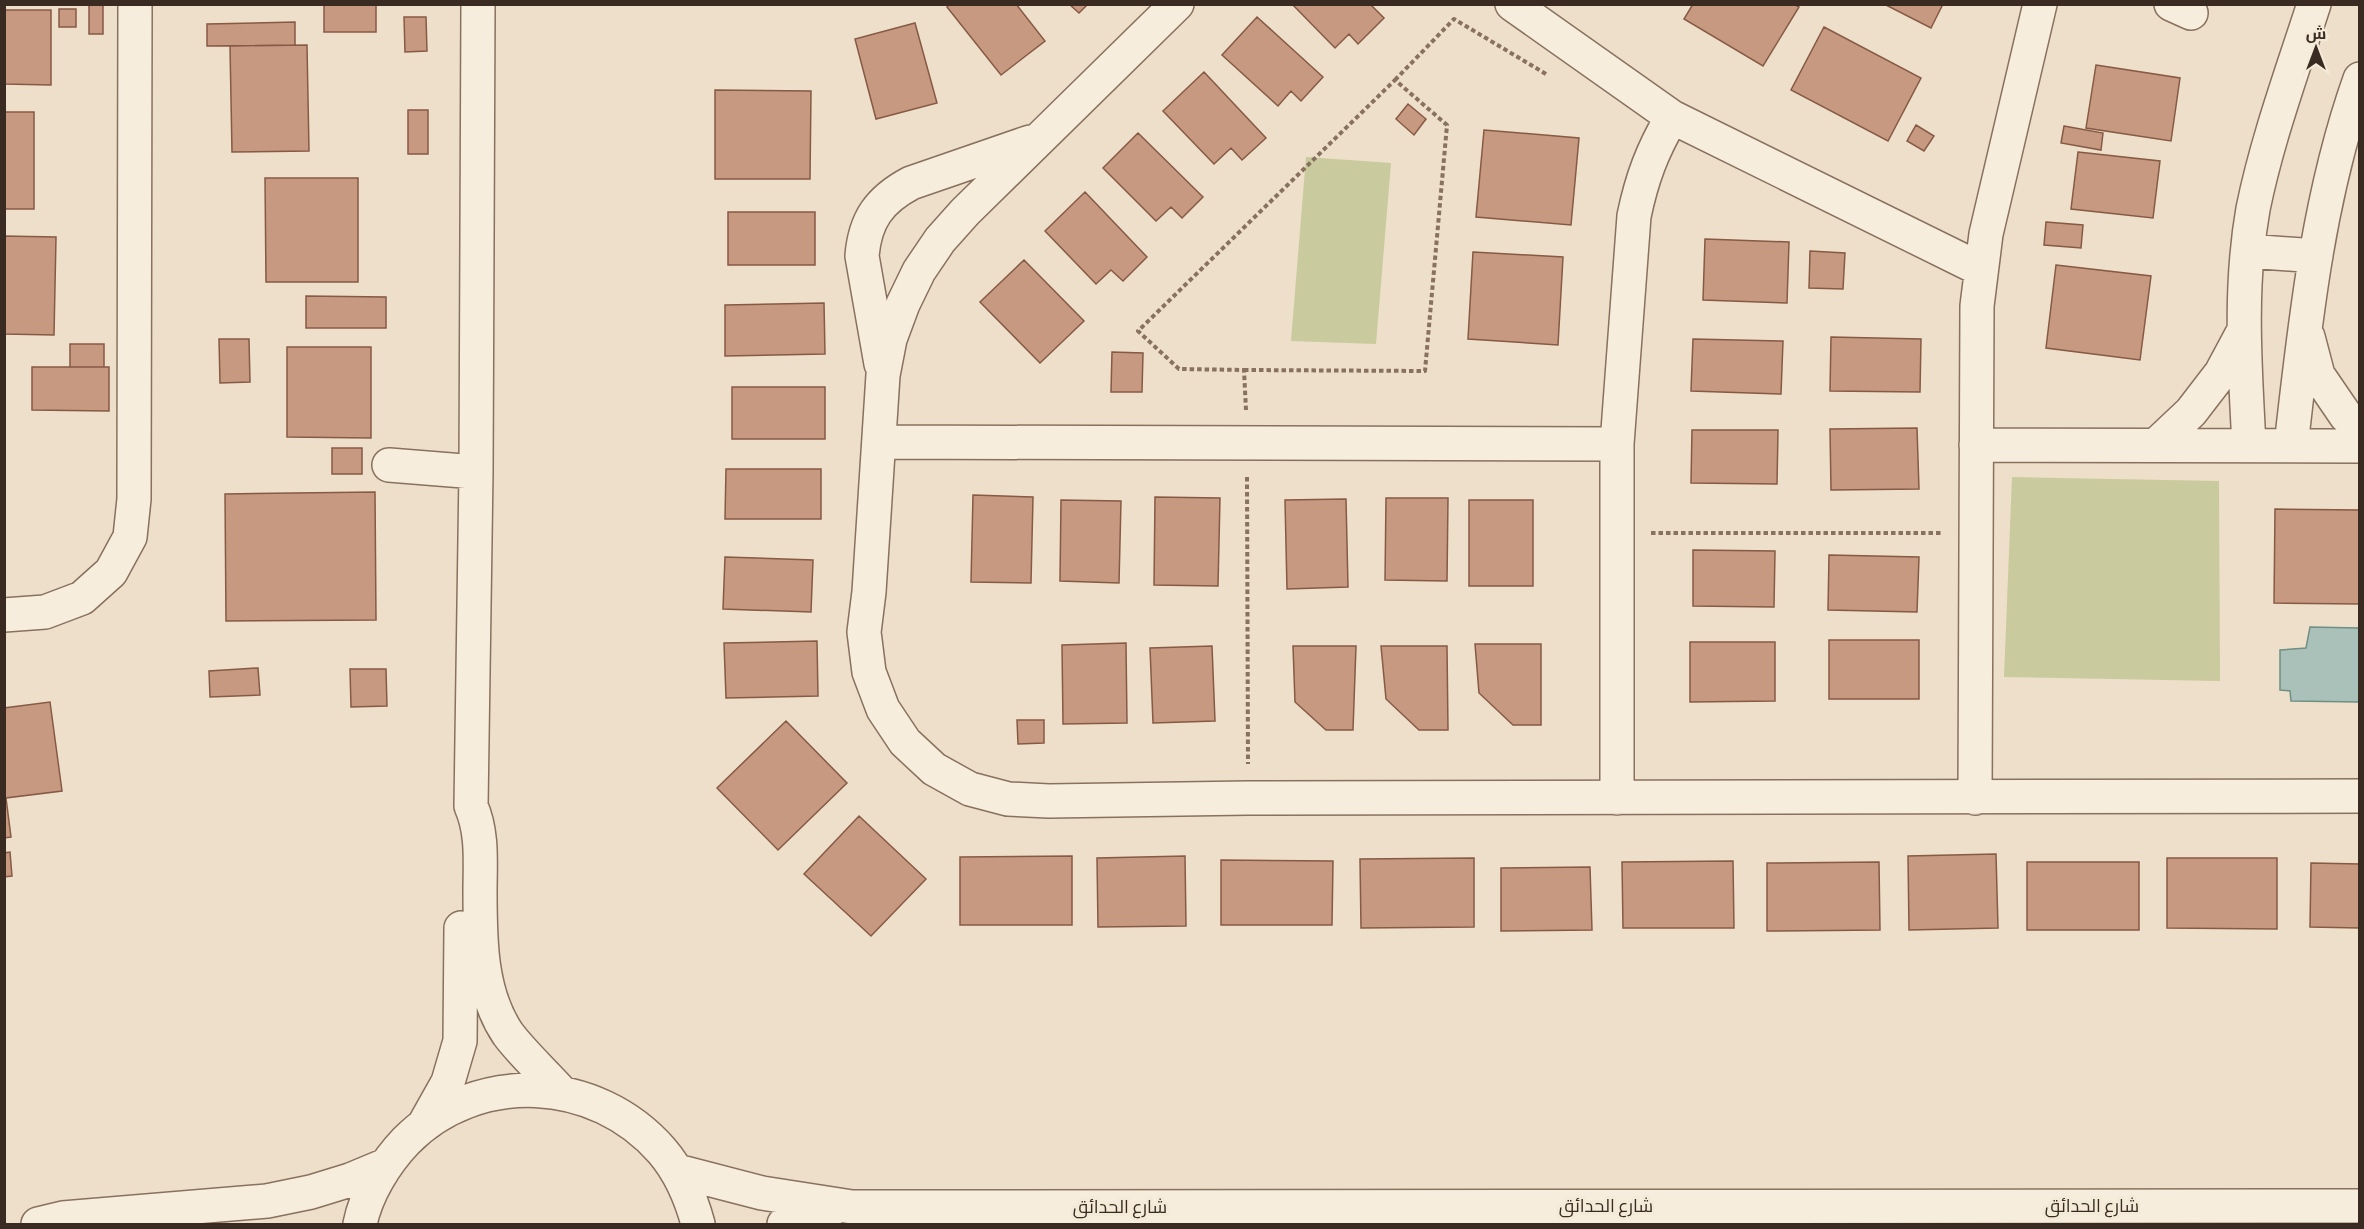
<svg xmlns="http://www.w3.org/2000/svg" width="2364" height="1229" viewBox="0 0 2364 1229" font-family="'Crimson Pro',Cairo,serif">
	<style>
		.green { fill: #c9ca9d }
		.water { fill: #a9c1b8; stroke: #708f85; stroke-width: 1.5 }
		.building { fill: #c89981; stroke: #865a45; stroke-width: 1.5 }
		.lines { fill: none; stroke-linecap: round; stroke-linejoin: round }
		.minor-casing { stroke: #88715e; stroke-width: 36 }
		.path { stroke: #88715e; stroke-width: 4; stroke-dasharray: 4.5 3; stroke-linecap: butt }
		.minor { stroke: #f7eddc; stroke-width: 33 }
		.labels { text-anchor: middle; stroke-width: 6; stroke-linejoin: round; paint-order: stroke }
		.street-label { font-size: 18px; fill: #392b21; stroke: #f4ead8 }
	</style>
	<rect width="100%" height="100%" fill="#eddfc9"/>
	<path class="green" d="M1306,157L1391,163L1376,344L1291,341Z
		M2012,477L2219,481L2220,681L2004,677Z"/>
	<path class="water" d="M2310,627L2359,628V702L2291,701L2290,691L2280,690V650L2306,648Z"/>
	<path class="building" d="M89,4H103V34H89Z
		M324,4H376V32H324Z
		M950,4H1016L1045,41L1001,75L947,7Z
		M1069,4H1088L1079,13Z
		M1292,4H1370L1384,18L1358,44L1349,34L1335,48Z
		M1693,4H1794L1799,7L1763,66L1684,19Z
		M1884,4H1943L1931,28Z
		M59,9H76V27H59Z
		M4,10H51V85L4,84Z
		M404,17H426L427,51L405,52Z
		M1257,17L1323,77L1301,101L1291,91L1278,106L1222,55Z
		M295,22V45L207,46V24Z
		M915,23L937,103L876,119L855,39Z
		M1824,27L1921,78L1888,141L1791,90Z
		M307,45L309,151L232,152L230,46Z
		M2096,65L2180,78L2171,141L2086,128Z
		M1204,72L1266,138L1242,160L1231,148L1214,164L1163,111Z
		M715,90L811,91L810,179H715Z
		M1408,104L1426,119L1414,135L1396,119Z
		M408,110H428V154H408Z
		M4,112H34V209H4Z
		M1916,125L1934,136L1924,151L1907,141Z
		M2064,126L2103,133L2101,150L2061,143Z
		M1484,130L1579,138L1571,225L1476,217Z
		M1138,133L1203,197L1182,218L1171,207L1156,221L1103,168Z
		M2078,152L2160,161L2153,218L2071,209Z
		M265,178H358V282H266Z
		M1085,192L1147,257L1123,281L1111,270L1096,284L1045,231Z
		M728,212H815V265H728Z
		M2046,222L2083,225L2081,248L2044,245Z
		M4,236L56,237L54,335L4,334Z
		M1705,239L1789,242L1787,303L1703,300Z
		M1810,251L1845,253L1843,289L1809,288Z
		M1473,252L1563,257L1558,345L1468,339Z
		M1024,260L1084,321L1040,363L980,302Z
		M2056,265L2151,276L2140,360L2046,348Z
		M306,296L386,297V328H306Z
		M824,303L825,354L725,356V305Z
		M1831,337L1921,339L1920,392L1830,391Z
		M219,339H249L250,382L220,383Z
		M1693,339L1783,341L1781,394L1691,391Z
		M70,344H104V367H70Z
		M287,347H371V438L287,437Z
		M1112,352L1143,353L1142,392H1111Z
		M32,367H109V411L32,410Z
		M732,387H825V439H732Z
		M1917,428L1919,489L1831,490L1830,429Z
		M1692,430H1778L1777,484L1691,483Z
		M332,448H362V474H332Z
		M726,469H821V519H725Z
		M375,492L376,620L226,621L225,494Z
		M973,495L1033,497L1031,583L971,582Z
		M1155,497L1220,498L1218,586L1154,585Z
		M1386,498H1448L1447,581L1385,580Z
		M1346,499L1348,587L1287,589L1285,500Z
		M1061,500L1121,501L1119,583L1060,581Z
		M1469,500H1533V586H1469Z
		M2275,509L2360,510V604L2274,603Z
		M1693,550L1775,551L1774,607L1693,606Z
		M1829,555L1919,557L1917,612L1828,610Z
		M725,557L813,560L811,612L723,609Z
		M1829,640H1919V699H1829Z
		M817,641L818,696L726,698L724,643Z
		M1690,642H1775V701L1690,702Z
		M1126,643L1127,723L1063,724L1062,645Z
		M1475,644H1541V725H1513L1479,693Z
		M1212,646L1215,721L1153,723L1150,648Z
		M1293,646H1356L1353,730H1326L1295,702Z
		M1381,646H1447L1448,730H1419L1386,699Z
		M258,668L260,695L210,697L209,671Z
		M350,669H386L387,706L351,707Z
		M50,702L62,791L6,798L11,837L4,838V708Z
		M1017,720H1044V743L1018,744Z
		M786,721L847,783L778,850L717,788Z
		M859,816L926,879L871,936L804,874Z
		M10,852L12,876L4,877V853Z
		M1996,854L1998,928L1909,930L1908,856Z
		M1072,856V925H960V857Z
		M1185,856L1186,926L1098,927L1097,858Z
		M1474,858V927L1361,928L1360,859Z
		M2167,858H2277V929L2167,928Z
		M1221,860L1333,861L1332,925H1221Z
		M1733,861L1734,928H1623L1622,862Z
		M1879,862L1880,930L1767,931V863Z
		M2027,862H2139V930H2027Z
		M2311,863L2360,864V928L2310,927Z
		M1590,867L1592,930L1501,931V868Z"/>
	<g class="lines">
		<defs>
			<path id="minor" d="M478,4L476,472L471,806C483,833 480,863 480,892C480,939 480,993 508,1034C523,1054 544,1073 561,1092
				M1177,4L965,212L940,240L919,271L903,304L890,339L883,375L869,592L864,632L869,672L883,709L905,742L934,769L970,789L1008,799L1049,801L1248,798L2360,796
				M1512,4L1672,117L1980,269
				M2171,4L2191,13
				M2248,251L2316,256
				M2308,337L2318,375L2346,416L2360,426
				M881,364L862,256C865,220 879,200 911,183L1030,142
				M879,442L1617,444
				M1976,445L2360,446
				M2156,445L2191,412L2221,373L2243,332
				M2249,445C2245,367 2239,288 2253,209C2267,140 2292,72 2314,4
				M2291,446C2305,323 2318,197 2360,79
				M389,465L476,472
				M4,615L45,612L82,598L111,572L130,537L134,499L135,4
				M1617,798V444L1634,216C1642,178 1652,151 1672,117
				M1975,798L1977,306L1986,234L2040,4
				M425,1123L448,1082L460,1041L461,928
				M677,1171L762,1193L852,1207L2360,1206
				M38,1224L63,1218L267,1201L311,1192L350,1180L386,1165
				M360,1224C366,1194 385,1163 406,1141C477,1069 596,1075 662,1151C680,1172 691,1198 698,1224
				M784,1224L800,1218L832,1209"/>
		</defs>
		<use href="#minor" class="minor-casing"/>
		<path class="path" d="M1395,80L1454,19L1546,74
			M1244,370L1425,371L1447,125L1395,80L1138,331L1179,369L1244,370L1246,410
			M1247,477L1248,764
			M1651,533H1941"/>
		<use href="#minor" class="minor"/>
	</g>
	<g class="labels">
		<g class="street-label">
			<text x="1606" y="1212">شارع الحدائق</text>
			<text x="2092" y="1212">شارع الحدائق</text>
			<text x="1120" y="1213">شارع الحدائق</text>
		</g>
	</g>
	<rect width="2364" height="1229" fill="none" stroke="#392b21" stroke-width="12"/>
	<g transform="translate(2316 48)" stroke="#f4ead8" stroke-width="4.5" paint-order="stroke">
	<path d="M0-4.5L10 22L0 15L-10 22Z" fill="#392b21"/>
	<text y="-9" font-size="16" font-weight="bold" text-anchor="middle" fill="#392b21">ش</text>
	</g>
</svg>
